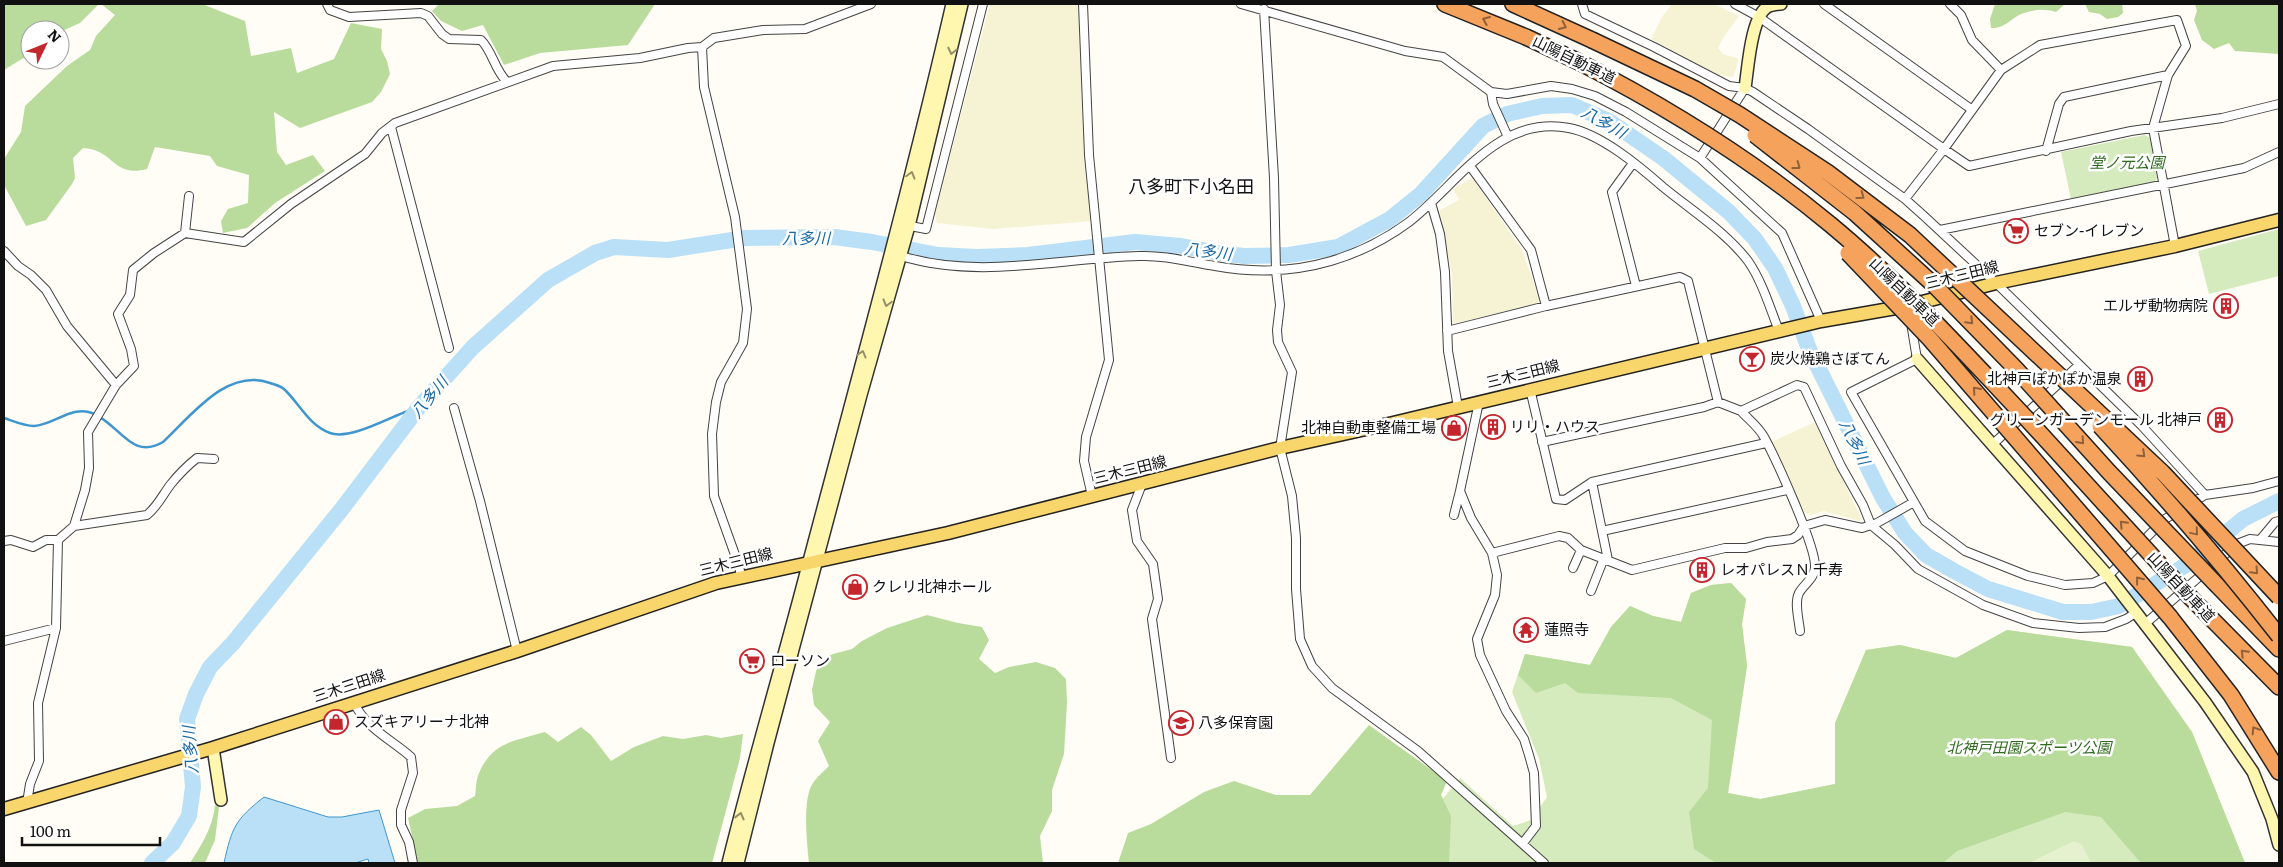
<svg xmlns="http://www.w3.org/2000/svg" width="2283" height="867" viewBox="0 0 2283 867" font-family="Literata,'Noto Sans JP',serif">
	<style>
		.farmland { fill: #f6f3d4 }
		.green { fill: #d5ebbd }
		.forest { fill: #b9dc9c }
		.pitch { fill: #e6f2cf }
		.water { fill: #b9e0f7; stroke: #3f96cf }
		.lines { fill: none; stroke-linecap: round; stroke-linejoin: round }
		.stream { stroke: #3f96cf; stroke-width: 2.5 }
		.river { stroke: #b9e0f7; stroke-width: 16 }
		.street-casing { stroke: #444; stroke-width: 10 }
		.secondary-casing { stroke: #333; stroke-width: 14 }
		.primary-casing { stroke: #222; stroke-width: 15 }
		.highway-casing { stroke: #222; stroke-width: 18 }
		.street { stroke: #fff; stroke-width: 8 }
		.secondary { stroke: #fff6b0; stroke-width: 11 }
		.primary { stroke: #f9d66b; stroke-width: 12 }
		.highway { stroke: #f5a25d; stroke-width: 15 }
		.highway-bridge-casing { stroke: #222; stroke-width: 18; stroke-linecap: butt }
		.highway-bridge { stroke: #f5a25d; stroke-width: 15 }
		.oneway { stroke: #8e613b }
		.oneway2 { stroke: #948f68 }
		.labels { text-anchor: middle; stroke-width: 5; stroke-linejoin: round; paint-order: stroke }
		.street-label { font-size: 15px; fill: #111; stroke: #fff }
		.park-label { font-size: 15px; font-style: italic; fill: #2f6b1f; stroke: #fff }
		.poi-label { font-size: 15px; fill: #111; stroke: #fff; text-anchor: start }
		.water-label { font-size: 16px; font-style: italic; fill: #1768a6; stroke: #fff }
		.quarter-label { font-size: 18px; fill: #111; stroke: #fff }
	</style>
	<rect width="100%" height="100%" fill="#fffdf5"/>
	<path class="farmland" d="M990,4H1080L1092,221L993,229L937,223L935,214Z
		M1672,4H1714L1739,16L1723,38L1718,48L1723,54L1739,59L1733,77L1719,75L1651,39L1662,17Z
		M1472,178L1521,248L1540,300L1535,304L1453,324L1452,274L1438,211L1459,200L1453,189Z
		M1815,422L1861,518L1859,521L1824,511L1811,515L1805,513L1771,442Z"/>
	<path class="green" d="M2145,135L2150,138L2157,178L2154,182L2071,199L2061,152Z
		M2279,229V276L2209,294L2198,251Z
		M1731,583L1746,599L1742,624L1747,666L1728,793L1760,799L1835,784V723L1866,650L1900,645L1956,658L2007,630L2132,647L2192,732L2245,863H1422L1426,819L1460,778L1513,826L1531,820L1547,797L1539,759L1512,692L1525,654L1590,665L1611,627L1630,606L1653,616L1681,622L1691,593L1711,585Z"/>
	<path class="forest" d="M4,4H99L80,23L60,32V30H30V54L4,70Z
		M101,4H202L245,21L251,56L291,48L297,73L334,59L351,23L382,29L381,49L387,61L390,74L381,92L372,102L300,128L274,112L277,152L286,165L313,155L325,171L275,203L247,228L223,233L221,221L228,209L248,203L249,175L217,166L210,156L155,147L147,169C112,178 114,149 83,148L73,158L75,178L72,184L46,220L26,226L4,185V159L21,132L25,106L67,66L90,50L96,36L115,15Z
		M439,4H655L628,45L540,53L504,65L483,25L462,31L441,21L432,11Z
		M1995,4H2065L2056,12C2046,9 2035,9 2024,13C2011,17 2006,29 1991,28L1990,19Z
		M2085,4H2122L2123,13L2118,17L2107,19L2100,14L2089,12Z
		M2195,4H2279V54L2235,51L2229,43L2214,49L2202,40L2194,20L2197,11Z
		M1731,583L1746,599L1742,624L1747,666L1728,793L1760,799L1835,784V723L1866,650L1900,645L1956,658L2007,630L2132,647L2192,732L2245,863H2141L2101,817L2065,812L1957,851L1943,863H1716L1694,849L1689,812L1708,788L1712,720L1671,698L1578,693L1565,683L1536,693L1518,675L1525,654L1590,665L1611,627L1630,606L1653,616L1681,622L1691,593L1711,585Z
		M927,615L958,623L982,627L989,640L979,659L995,673L1009,667L1036,662L1055,668L1066,679L1067,702L1064,754L1052,790V811L1040,836L1043,863H809C807,845 802,798 813,783C817,777 824,771 829,766L818,741L830,722L814,705L812,690L816,671L822,659L833,654L852,649L862,641L887,628Z
		M1369,725L1447,781L1441,795L1451,816L1449,863H1118L1128,833L1151,824L1204,792L1234,781L1276,795H1310Z
		M581,727L591,735L611,761L634,747L663,736L683,739L706,735L721,738L743,734L740,758L712,863H418L408,818L425,809L457,806L475,796C476,789 476,779 479,773C493,741 515,741 545,732L558,742Z
		M215,805L219,807L215,840L205,863H190C201,846 213,827 215,805Z"/>
	<path class="pitch" d="M2074,841L2082,845L2091,863H2029Z"/>
	<path class="water" d="M264,797L328,817H342L379,810L395,863H369L368,859L355,863H224C232,827 235,820 264,797Z"/>
	<g class="lines">
		<path class="stream" d="M4,418C13,421 24,426 34,426C53,425 73,405 92,413C120,424 131,461 163,442C191,416 227,367 270,383C276,385 282,386 286,391C300,405 310,426 330,433C352,441 396,413 419,407"/>
		<path class="river" d="M152,863L173,843L189,816L193,787L187,719L196,694L210,667L233,643L341,510L419,407L473,347L548,280L595,253L614,247L668,250L745,238L834,237L872,242L938,255L977,257L1028,255L1135,242L1181,246L1218,253L1244,256L1289,255L1338,247L1390,219L1421,194L1483,126L1507,114L1542,106L1572,105L1609,121L1663,158L1729,212L1755,239L1775,268L1793,306L1809,349L1883,498L1905,533L1926,555L1954,571L1988,589L2063,612H2091L2119,606L2191,562L2243,519L2279,501"/>
		<defs>
			<path id="street" d="M327,4L330,10L349,17L421,13L428,16L442,34L449,39L481,40C493,52 494,69 507,82
				M1083,4L1089,155L1109,360L1086,437L1084,461L1092,496
				M1241,4L1405,51L1443,57L1491,92L1507,94L1551,86L1572,89L1595,96L1626,112L1700,158L1782,233L1821,321
				M1582,4L1585,14L1654,47L1729,86L1745,88L1753,92L1808,129L1905,199L1924,216L1996,283L2142,426L2205,495
				M1735,4L1759,17L1944,149L2001,70L2040,45L2177,20L2186,46L2168,75L2153,128L2175,246
				M1824,4L1971,109
				M1950,4L1961,15L1972,40L2001,70
				M1264,9L1274,178L1276,271L1280,305L1277,330L1278,342L1292,372L1280,448L1292,496L1296,538V589L1300,639L1312,666L1332,688L1418,751L1544,863
				M702,47L704,87L735,217L747,309L743,343L721,382L716,402L712,434L714,496L739,566L741,576
				M1491,92L1493,104L1508,137
				M391,127L449,348
				M2046,151L2059,104L2064,97L2168,75
				M1700,158L1745,88
				M1633,163L1612,192L1636,286
				M1470,166L1531,250L1546,306
				M1905,199L1944,149L1969,166L2131,131L2222,118L2279,104
				M1431,203L1440,234L1445,272L1448,351L1458,407
				M905,225L926,229L983,4
				M1940,230L2244,168L2279,152
				M185,233L189,196
				M4,251L18,266L31,275L46,290L67,326L116,385L88,432L89,468L85,490L74,526L58,540L56,628L38,703L39,761L30,784L27,803
				M901,256C980,280 1059,258 1139,256C1166,255 1189,262 1215,266C1254,273 1293,272 1331,261C1358,253 1386,239 1409,222C1457,185 1498,114 1569,128C1601,134 1639,166 1663,187C1691,210 1726,232 1748,261C1762,281 1770,308 1779,331
				M1911,323L1917,359L1851,392L1925,521L1965,551L2028,576L2065,585L2093,583L2108,576L2165,519L2205,495L2253,488L2279,481
				M1447,331L1546,306L1680,277L1688,281L1718,402L1741,411L1797,385L1804,387L1841,466L1863,505L1871,525L1895,545L1918,569L1983,605L2033,623L2079,628L2105,627L2126,619L2137,612
				M116,385L134,366L131,349L118,314L130,295L133,270L154,253L185,233L244,242L291,204L365,154L382,133L395,123L553,66L640,58L688,48L702,47L714,38L763,30L805,29L871,4
				M1530,389L1556,499L1565,500L1592,482L1608,560
				M1479,402L1460,491L1471,518L1492,553L1497,575L1495,595L1477,639L1480,655L1506,711L1524,739L1529,755L1534,773L1536,826L1523,843
				M454,408L480,501L517,651
				M1741,411C1748,419 1759,427 1764,437C1775,457 1817,548 1815,568C1814,579 1804,584 1799,593C1794,603 1799,620 1800,631
				M1542,442L1704,407L1718,402
				M1993,444L2079,365
				M1592,482L1766,443
				M1142,484L1132,510L1137,541L1153,564L1158,599L1152,619L1171,758
				M1454,515L1460,491
				M74,526L147,515C158,506 163,494 171,484C179,474 187,466 197,458L214,459
				M1602,531L1787,490
				M2260,540L2275,522L2279,521
				M4,541L11,540L33,547L46,540H58
				M1492,553L1559,536L1568,538L1581,550L1632,570L1725,548H1746L1767,542L1792,539L1798,535L1804,526L1825,520L1862,528L1877,523L1914,502
				M1573,568L1581,550
				M1591,591L1604,558
				M2146,623L2237,544L2250,539L2279,542
				M4,641L56,628
				M354,702C364,727 392,740 411,757L413,773L401,810V825L409,842L413,863"/>
			<path id="secondary" d="M1745,88C1748,69 1751,14 1769,6C1773,5 1777,4 1781,4
				M1917,359L2108,576L2205,702L2253,772L2272,819L2279,845
				M213,748L221,800
				M728,863C753,762 783,662 809,561C858,376 909,191 952,4
				M738,863L768,743L861,395L909,226L962,4"/>
			<path id="primary" d="M4,809L213,748L517,651L716,583L948,533L1280,448L1393,423L1821,321L1907,306L1996,283L2175,246L2279,220"/>
			<path id="highway" d="M1445,4L1526,37L1579,62
				M1513,4L1592,40
				M2213,581L2279,649
				M2191,598L2279,687
				M2170,617L2231,695L2279,772"/>
		</defs>
		<use href="#street" class="street-casing"/>
		<use href="#secondary" class="secondary-casing"/>
		<use href="#primary" class="primary-casing"/>
		<use href="#highway" class="highway-casing"/>
		<use href="#street" class="street"/>
		<use href="#secondary" class="secondary"/>
		<use href="#primary" class="primary"/>
		<use href="#highway" class="highway"/>
		<defs>
			<path id="highway-bridge" d="M1592,40L1695,89L1740,115L1827,172L1910,235L2163,473L2279,597
				M1579,62C1669,108 1754,161 1831,225C1902,284 1964,352 2027,419C2082,479 2136,539 2191,598
				M1755,135L1855,213L1934,285L2016,369L2109,472L2213,581
				M1848,253L1930,339L2170,617
				M2100,426C2163,494 2222,563 2279,636"/>
		</defs>
		<use href="#highway-bridge" class="highway-bridge-casing"/>
		<use href="#highway-bridge" class="highway-bridge"/>
	</g>
	<defs><path id="oneway-chevron" d="M-2-3.5L2.5 0L-2 3.5" fill="none" stroke-width="1.6" stroke-linecap="round" stroke-linejoin="round" transform="scale(1.25)"/></defs>
	<g class="oneway">
		<use href="#oneway-chevron" transform="translate(1486 20) rotate(-157)"/>
		<use href="#oneway-chevron" transform="translate(1563 26) rotate(25)"/>
		<use href="#oneway-chevron" transform="translate(1797 166) rotate(37)"/>
		<use href="#oneway-chevron" transform="translate(1861 196) rotate(36)"/>
		<use href="#oneway-chevron" transform="translate(1970 321) rotate(45)"/>
		<use href="#oneway-chevron" transform="translate(1976 390) rotate(-131)"/>
		<use href="#oneway-chevron" transform="translate(2081 441) rotate(48)"/>
		<use href="#oneway-chevron" transform="translate(2142 454) rotate(44)"/>
		<use href="#oneway-chevron" transform="translate(2123 524) rotate(-133)"/>
		<use href="#oneway-chevron" transform="translate(2195 532) rotate(50)"/>
		<use href="#oneway-chevron" transform="translate(2255 571) rotate(47)"/>
		<use href="#oneway-chevron" transform="translate(2139 580) rotate(-129)"/>
		<use href="#oneway-chevron" transform="translate(2244 653) rotate(-135)"/>
		<use href="#oneway-chevron" transform="translate(2255 730) rotate(-122)"/>
	</g>
	<g class="oneway2">
		<use href="#oneway-chevron" transform="translate(952 51) rotate(103)"/>
		<use href="#oneway-chevron" transform="translate(911 175) rotate(-74)"/>
		<use href="#oneway-chevron" transform="translate(887 303) rotate(106)"/>
		<use href="#oneway-chevron" transform="translate(862 354) rotate(-75)"/>
		<use href="#oneway-chevron" transform="translate(740 816) rotate(-76)"/>
	</g>
	<defs>
		<symbol id="supermarket-ring" viewBox="-11 -11 22 22"><circle r="9.5" fill="#fff" stroke="#c4262e" stroke-width="1.5"/><path d="M-6-5.5h2.5l.6 2H6L4.5 2H-2.5L-4.4-4H-6ZM-1.5 3.2a1.3 1.3 0 1 0 .1 0ZM3 3.2a1.3 1.3 0 1 0 .1 0Z" fill="#c4262e"/></symbol>
		<symbol id="building-ring" viewBox="-11 -11 22 22"><circle r="9.5" fill="#fff" stroke="#c4262e" stroke-width="1.5"/><path d="M-4-6H4V6H1V3H-1V6H-4ZM-2.5-4.3h1.7v1.8h-1.7ZM.8-4.3h1.7v1.8H.8ZM-2.5-1h1.7V.8h-1.7ZM.8-1h1.7V.8H.8Z" fill="#c4262e"/></symbol>
		<symbol id="bar-ring" viewBox="-11 -11 22 22"><circle r="9.5" fill="#fff" stroke="#c4262e" stroke-width="1.5"/><path d="M-6-5H6L.8 .8V4.5H3.5V6h-7V4.5H-.8V.8Z" fill="#c4262e"/></symbol>
		<symbol id="shop-ring" viewBox="-11 -11 22 22"><circle r="9.5" fill="#fff" stroke="#c4262e" stroke-width="1.5"/><path d="M-5-2.5h2.3a2.7 3.5 0 0 1 5.4 0H5L5.5 6h-11ZM-1.5-2.5h3a1.5 2.3 0 0 0-3 0Z" fill="#c4262e"/></symbol>
		<symbol id="temple-ring" viewBox="-11 -11 22 22"><circle r="9.5" fill="#fff" stroke="#c4262e" stroke-width="1.5"/><path d="M0-6L5-2H3V0L6.5 2.5H4V6H1.5V3h-3V6H-4V2.5H-6.5L-3 0V-2H-5Z" fill="#c4262e"/></symbol>
		<symbol id="school-ring" viewBox="-11 -11 22 22"><circle r="9.5" fill="#fff" stroke="#c4262e" stroke-width="1.5"/><path d="M0-5L7-2L0 1L-7-2ZM-4 1L0 2.5L4 1V4Q0 6-4 4Z" fill="#c4262e"/></symbol>
	</defs>
	<g fill-rule="evenodd">
		<use href="#supermarket-ring" x="2002" y="217" width="28" height="28"/>
		<use href="#building-ring" x="2212" y="292" width="28" height="28"/>
		<use href="#bar-ring" x="1738" y="345" width="28" height="28"/>
		<use href="#building-ring" x="2126" y="365" width="28" height="28"/>
		<use href="#building-ring" x="2206" y="406" width="28" height="28"/>
		<use href="#building-ring" x="1479" y="413" width="28" height="28"/>
		<use href="#shop-ring" x="1440" y="414" width="28" height="28"/>
		<use href="#building-ring" x="1688" y="556" width="28" height="28"/>
		<use href="#shop-ring" x="841" y="573" width="28" height="28"/>
		<use href="#temple-ring" x="1512" y="616" width="28" height="28"/>
		<use href="#supermarket-ring" x="738" y="647" width="28" height="28"/>
		<use href="#shop-ring" x="322" y="708" width="28" height="28"/>
		<use href="#school-ring" x="1167" y="709" width="28" height="28"/>
	</g>
	<g class="labels">
		<g class="street-label">
			<text transform="translate(1574 60) rotate(26)" y="5">山陽自動車道</text>
			<text transform="translate(1962 275) rotate(-14)" y="5">三木三田線</text>
			<text transform="translate(1904 292) rotate(44)" y="5">山陽自動車道</text>
			<text transform="translate(1523 374) rotate(-14)" y="5">三木三田線</text>
			<text transform="translate(1130 470) rotate(-14)" y="5">三木三田線</text>
			<text transform="translate(736 562) rotate(-14)" y="5">三木三田線</text>
			<text transform="translate(2181 587) rotate(47)" y="5">山陽自動車道</text>
			<text transform="translate(349 686) rotate(-18)" y="5">三木三田線</text>
		</g>
		<g class="park-label">
			<text x="2127" y="168">堂ノ元公園</text>
			<text x="2029" y="753">北神戸田園スポーツ公園</text>
		</g>
		<g class="poi-label">
			<text x="2034" y="236">セブン-イレブン</text>
			<text x="2208" y="311" text-anchor="end">エルザ動物病院</text>
			<text x="1770" y="364">炭火焼鶏さぼてん</text>
			<text x="2122" y="384" text-anchor="end">北神戸ぽかぽか温泉</text>
			<text x="2202" y="425" text-anchor="end">グリーンガーデンモール 北神戸</text>
			<text x="1510" y="432">リリ・ハウス</text>
			<text x="1436" y="433" text-anchor="end">北神自動車整備工場</text>
			<text x="1720" y="575">レオパレスＮ 千寿</text>
			<text x="872" y="592">クレリ北神ホール</text>
			<text x="1544" y="635">蓮照寺</text>
			<text x="770" y="666">ローソン</text>
			<text x="354" y="727">スズキアリーナ北神</text>
			<text x="1198" y="728">八多保育園</text>
		</g>
		<g class="water-label">
			<text transform="translate(1604 122) rotate(29)" y="6">八多川</text>
			<text x="806" y="244">八多川</text>
			<text transform="translate(1208 251) rotate(7)" y="6">八多川</text>
			<text transform="translate(429 397) rotate(-50)" y="6">八多川</text>
			<text transform="translate(1855 442) rotate(64)" y="6">八多川</text>
			<text transform="translate(190 750) rotate(-94)" y="6">八多川</text>
		</g>
		<g class="quarter-label">
			<text x="1191" y="193">八多町下小名田</text>
		</g>
	</g>
	<rect width="2283" height="867" fill="none" stroke="#111111" stroke-width="10"/>
	<g transform="translate(45 45) rotate(47)"><circle r="24" fill="#ffffff" stroke="#a0a0a0"/>
	<path d="M0-4L9 19L0 12L-9 19Z" fill="#c4262e"/>
	<text y="-8" font-size="14" font-weight="bold" text-anchor="middle" fill="#111111">N</text>
	</g>
	<path d="M22 837v8h138v-8" fill="none" stroke="#111111" stroke-width="2.5"/>
	<text x="30" y="837" font-size="15" fill="#111111" stroke="#ffffff" stroke-width="4" paint-order="stroke">100 m</text>
</svg>
